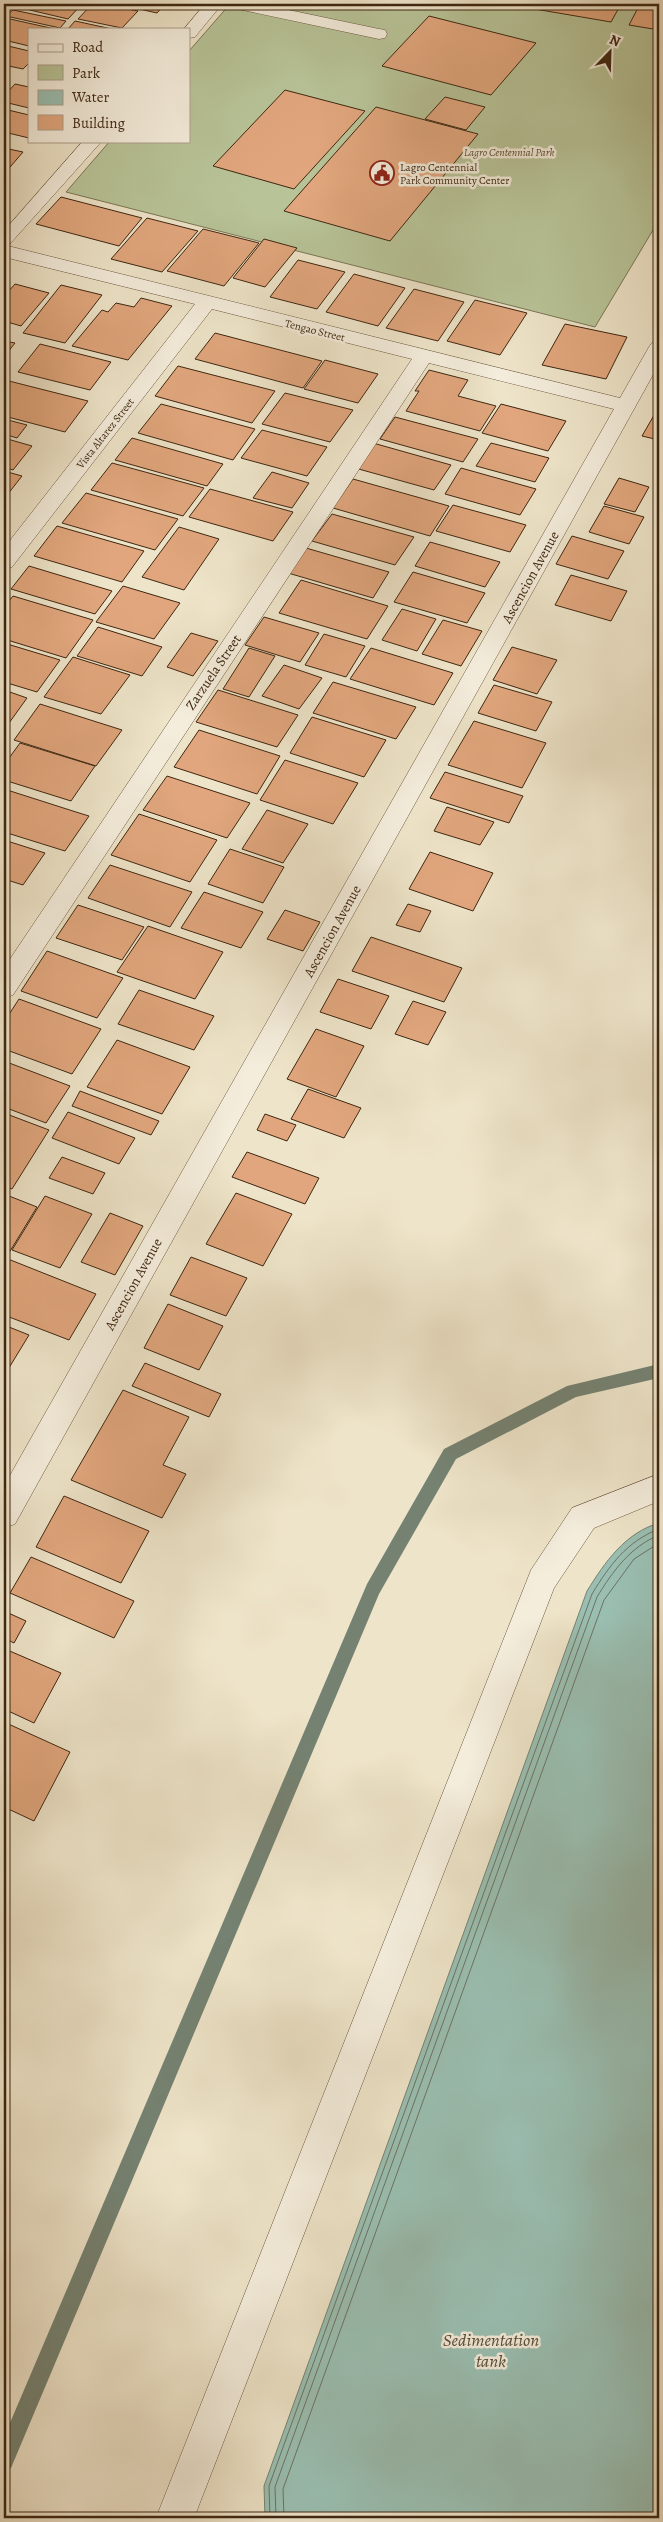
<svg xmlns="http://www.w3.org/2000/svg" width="663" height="2522" viewBox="0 0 663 2522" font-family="Alegreya,serif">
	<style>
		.green { fill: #b8c498; stroke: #7b7654 }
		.water { fill: #9abfb2; stroke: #758272 }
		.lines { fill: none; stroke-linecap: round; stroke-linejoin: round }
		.shore { stroke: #6c7362; stroke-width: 1 }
		.stream { fill: #758272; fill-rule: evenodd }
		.building { fill: #e1a67d; stroke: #3e2711 }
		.minor-casing { stroke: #6a563f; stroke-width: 1 }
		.minor { fill: #f4eddc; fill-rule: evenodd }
		.labels { text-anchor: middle; stroke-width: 5; stroke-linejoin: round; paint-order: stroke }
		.far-park-label { font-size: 11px; font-style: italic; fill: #5c4e33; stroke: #f4eddc }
		.far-poi-label { font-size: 11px; fill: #3e2711; stroke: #f4eddc; text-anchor: start }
		.far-street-label { font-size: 11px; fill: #3e2711; stroke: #f4eddc }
		.street-label { font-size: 14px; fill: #3e2711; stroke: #f4eddc }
		.near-water-label { font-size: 18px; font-style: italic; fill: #554d39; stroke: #f4eddc }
	</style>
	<rect width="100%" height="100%" fill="#eee4c9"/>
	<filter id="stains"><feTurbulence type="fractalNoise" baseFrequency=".004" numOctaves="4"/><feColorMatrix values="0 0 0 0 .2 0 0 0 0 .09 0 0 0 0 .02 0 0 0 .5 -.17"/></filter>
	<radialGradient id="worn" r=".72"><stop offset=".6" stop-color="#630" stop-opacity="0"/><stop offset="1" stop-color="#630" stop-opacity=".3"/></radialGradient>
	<path class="green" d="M230,4H659V220L595,327L66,192L110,141H189V51Z"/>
	<path class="water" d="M659,1523V2518H265L264,2486L587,1591C605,1562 625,1533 659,1523Z"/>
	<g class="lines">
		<path class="shore" d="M270,2518L269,2486L592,1594C609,1566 627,1541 659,1529
			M276,2518L275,2487L597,1597C613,1571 630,1547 659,1535
			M284,2518L283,2489L604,1600L634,1559L659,1543"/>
		<path class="stream" d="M659,1364V1378L576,1397L456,1459L379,1594L11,2468L4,2471V2437L367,1584L444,1449L567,1386Z"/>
	</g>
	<path class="building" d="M16,4H82L68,19L13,6Z
		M92,4H104L138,11L122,28L78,19Z
		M117,4H165L157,13Z
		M531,4H621L611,22L529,8Z
		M640,4H659V30L629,25Z
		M13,10L66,21L60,28L6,16Z
		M429,16L536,43L491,95L382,66Z
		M10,19L55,29H29V46L4,40V26Z
		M75,21L112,29H68Z
		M4,45L29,51V63L23,69L4,65Z
		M15,84L29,87V108L4,102V96Z
		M285,90L365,111L294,189L213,166Z
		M445,97L485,107L466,130L425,119Z
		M376,107L478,134L390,241L284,211Z
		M4,109L29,115V138L4,132Z
		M4,148L23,152L5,173L4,172Z
		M61,197L142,218L119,246L36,224Z
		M147,218L198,231L162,272L111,259Z
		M203,229L259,243L224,286L167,271Z
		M264,239L297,248L265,287L233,278Z
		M298,260L345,272L317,309L270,297Z
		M354,274L405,288L378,326L326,312Z
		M15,284L49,293L21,326L4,321V292L7,293Z
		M61,285L102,295L65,343L23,333Z
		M414,289L464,302L438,341L386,328Z
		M141,298L172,306L128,360L72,346L102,310L108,312L116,303L134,307Z
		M475,300L527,313L500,355L447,341Z
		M565,324L627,337L606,379L542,365Z
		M215,333L322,361L303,388L195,359Z
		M4,341L15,343L4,357Z
		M40,344L111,362L90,390L18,372Z
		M325,360L378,374L358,403L304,389Z
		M178,366L275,391L252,423L155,396Z
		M429,370L468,380L458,396L496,406L480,431L406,411L419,391H415Z
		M5,380L88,401L65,432L4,416Z
		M285,393L353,410L330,442L262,424Z
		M161,404L255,429L233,460L138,433Z
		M501,404L566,421L548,451L482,433Z
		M657,410H659V440L642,436Z
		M395,417L478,439L463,462L380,439Z
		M4,419L27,425L17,438L4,434Z
		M262,430L327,447L307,476L241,458Z
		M4,438L32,446L13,470L4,467Z
		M132,438L223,464L207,486L115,460Z
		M373,443L451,465L434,490L355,468Z
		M491,443L549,458L535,482L476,466Z
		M112,463L204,488L183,516L91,490Z
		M461,468L536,489L520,515L445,494Z
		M4,471L22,476L4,499Z
		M272,472L309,483L292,508L253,498Z
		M619,478L649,487L635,512L604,504Z
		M353,479L449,506L430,536L333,508Z
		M210,489L293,512L273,541L189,517Z
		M86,493L178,519L155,550L62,523Z
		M453,505L526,525L510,552L436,531Z
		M604,506L644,517L629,544L589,532Z
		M332,514L414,537L395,565L312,541Z
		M57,526L144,551L122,582L34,556Z
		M179,527L219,539L184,590L142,577Z
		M572,536L624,551L608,579L556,564Z
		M430,542L500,562L485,587L415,566Z
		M306,548L389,572L373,598L288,573Z
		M29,566L112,591L95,614L11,589Z
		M413,572L485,593L467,623L394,602Z
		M571,575L627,591L611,621L555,605Z
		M301,580L388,606L367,639L279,613Z
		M123,586L180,603L154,639L96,622Z
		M13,596L93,620L66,658L4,639V607Z
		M402,609L436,619L417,651L382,640Z
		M264,617L319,633L300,662L245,645Z
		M443,620L482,631L461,666L422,654Z
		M98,627L162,647L142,676L77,656Z
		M191,633L218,641L193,676L167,667Z
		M324,634L365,646L346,677L305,665Z
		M4,643L60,660L37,692L4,682Z
		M512,647L557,660L537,694L493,680Z
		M249,648L275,656L249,697L223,689Z
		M371,648L453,673L434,705L350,679Z
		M73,657L130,675L101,714L44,697Z
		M284,665L322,678L299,709L262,696Z
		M333,682L416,707L396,739L313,713Z
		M494,685L552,702L536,731L478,713Z
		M4,690L27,698L4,730Z
		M218,690L298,715L277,747L196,722Z
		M40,704L122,730L96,766L14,740Z
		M312,717L386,740L364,777L290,753Z
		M474,721L546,743L522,788L448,765Z
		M199,730L280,756L257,794L174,767Z
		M20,743L95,766L71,801L4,780V765Z
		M285,760L358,783L333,824L260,800Z
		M445,772L523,796L509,823L430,798Z
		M167,776L250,803L227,838L143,810Z
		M4,789L76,812L89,816L65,851L4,832Z
		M447,807L494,822L480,845L434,831Z
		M267,810L308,824L283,863L242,849Z
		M139,814L217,840L190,882L111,855Z
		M4,840L45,853L23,885L4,879Z
		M230,849L284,867L263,903L208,884Z
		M430,852L493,873L473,911L409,889Z
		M110,865L192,892L170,927L88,898Z
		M204,892L263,912L241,948L181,928Z
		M408,904L431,911L420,932L396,925Z
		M78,905L144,927L122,960L56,938Z
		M285,910L320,922L303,951L267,939Z
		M148,926L223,952L195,999L117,972Z
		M371,937L462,968L444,1002L352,971Z
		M47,951L123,978L97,1018L21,991Z
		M338,979L389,996L371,1029L320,1012Z
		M139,990L214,1016L194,1050L118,1024Z
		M19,999L101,1029L72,1074L4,1049V1022Z
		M413,1001L446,1012L428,1045L395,1034Z
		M316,1029L364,1046L336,1097L287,1079Z
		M117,1040L190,1067L162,1114L87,1087Z
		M4,1061L70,1086L46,1123L4,1107Z
		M308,1089L361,1108L344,1138L291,1119Z
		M80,1091L159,1121L151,1135L72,1106Z
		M68,1112L135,1138L119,1164L52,1138Z
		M4,1113L49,1130L12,1189L4,1186Z
		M265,1114L296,1125L287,1141L257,1130Z
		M247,1152L319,1178L305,1204L232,1177Z
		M62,1157L105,1173L93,1194L49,1178Z
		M236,1193L292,1214L263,1266L206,1244Z
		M4,1194L37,1207L4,1261Z
		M45,1196L92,1214L60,1268L12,1250Z
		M110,1213L143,1226L115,1275L81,1262Z
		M191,1257L247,1278L226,1316L170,1295Z
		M8,1259L96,1294L69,1340L4,1315V1266Z
		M168,1304L223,1326L199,1370L144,1348Z
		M4,1325L29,1335L4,1376Z
		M145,1363L221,1394L209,1417L132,1386Z
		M123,1390L189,1417L163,1465L186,1474L162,1518L71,1480Z
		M64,1496L149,1531L121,1583L36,1547Z
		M31,1557L134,1601L114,1638L10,1593Z
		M4,1611L26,1621L14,1643L4,1638Z
		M5,1649L61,1673L34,1723L4,1709Z
		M4,1722L70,1752L34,1821L4,1807Z"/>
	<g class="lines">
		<defs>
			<path id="minor" d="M4,4H14L10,9L4,11Z
				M205,4H222L195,37L189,38V29H184Z
				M230,4H260L379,29L385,30L387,34L385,38L379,39L238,9Z
				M83,141H102L8,246L620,398L649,347L652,343L659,341V364L15,1524L4,1528V1486L614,409L429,363L13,995L4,998V968L412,359L212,309L12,567L4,569V548L195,304L4,257V231Z
				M659,1474V1501L594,1528L554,1588L194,2518H156L531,1570L572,1508Z"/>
		</defs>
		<use href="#minor" class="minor-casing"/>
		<use href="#minor" class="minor"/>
	</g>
	<defs>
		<symbol id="civic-ring" viewBox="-11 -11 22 22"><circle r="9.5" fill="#f4eddc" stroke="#8f2418" stroke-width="1.5"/><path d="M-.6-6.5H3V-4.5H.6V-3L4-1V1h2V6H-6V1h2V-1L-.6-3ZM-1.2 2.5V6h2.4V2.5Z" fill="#8f2418"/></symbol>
	</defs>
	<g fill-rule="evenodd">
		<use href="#civic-ring" x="368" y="159" width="28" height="28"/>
	</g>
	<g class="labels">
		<g class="far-park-label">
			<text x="509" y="156">Lagro Centennial Park</text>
		</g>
		<g class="far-poi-label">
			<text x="400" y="171">Lagro Centennial<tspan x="400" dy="13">Park Community Center</tspan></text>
		</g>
		<g class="far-street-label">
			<text transform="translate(315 330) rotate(14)" y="4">Tengao Street</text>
			<text transform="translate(105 433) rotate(-52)" y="4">Vista Altarez Street</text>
		</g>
		<g class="street-label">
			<text transform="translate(530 577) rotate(-61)" y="5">Ascencion Avenue</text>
			<text transform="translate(213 672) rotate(-56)" y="5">Zarzuela Street</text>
			<text transform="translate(332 931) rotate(-61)" y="5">Ascencion Avenue</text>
			<text transform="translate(133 1284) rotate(-61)" y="5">Ascencion Avenue</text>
		</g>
		<g class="near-water-label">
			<text x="491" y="2346">Sedimentation<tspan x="491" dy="21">tank</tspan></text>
		</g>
	</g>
	<rect width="663" height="2522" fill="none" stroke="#eee4c9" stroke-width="20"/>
	<rect x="5" y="5" width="653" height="2512" fill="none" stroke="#3e2711" stroke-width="2.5"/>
	<rect x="10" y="10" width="643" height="2502" fill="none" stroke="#3e2711"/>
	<rect x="28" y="28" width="162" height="115" fill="#f4eddc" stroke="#ab9e8b"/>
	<rect x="38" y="44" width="25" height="8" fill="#f4eddc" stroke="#ab9e8b"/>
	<text x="72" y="52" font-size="15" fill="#3e2711">Road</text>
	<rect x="38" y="65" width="25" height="15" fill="#b8c498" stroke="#ab9e8b"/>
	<text x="72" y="78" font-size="15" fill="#3e2711">Park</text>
	<rect x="38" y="90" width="25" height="15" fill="#9abfb2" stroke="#ab9e8b"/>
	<text x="72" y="102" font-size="15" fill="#3e2711">Water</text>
	<rect x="38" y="115" width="25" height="15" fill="#e1a67d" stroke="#ab9e8b"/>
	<text x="72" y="128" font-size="15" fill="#3e2711">Building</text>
	<g transform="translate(610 52) rotate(23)" stroke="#f4eddc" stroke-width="4" paint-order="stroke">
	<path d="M0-4L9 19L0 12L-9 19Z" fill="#3e2711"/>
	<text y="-8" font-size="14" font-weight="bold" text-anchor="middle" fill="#3e2711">N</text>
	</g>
	<rect width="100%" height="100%" filter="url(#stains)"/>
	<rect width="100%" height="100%" fill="url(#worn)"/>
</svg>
